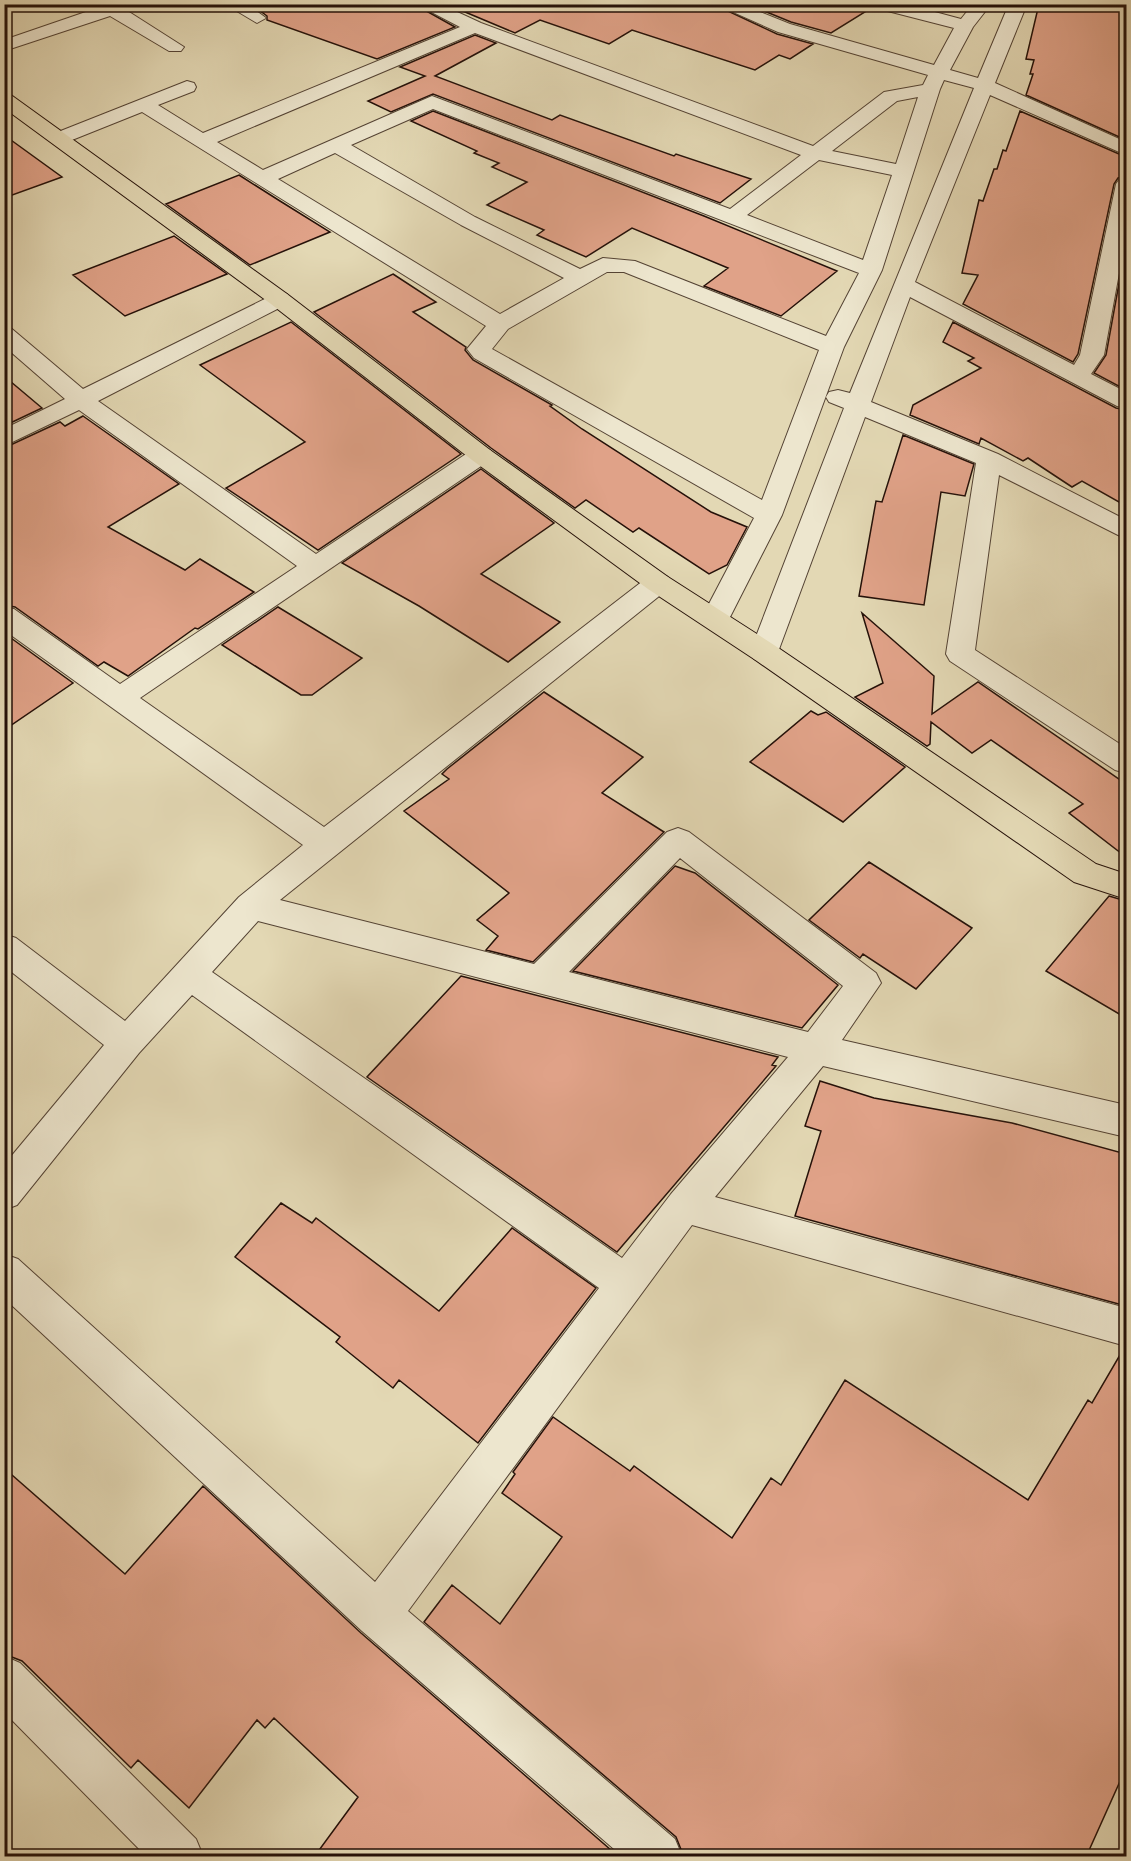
<svg xmlns="http://www.w3.org/2000/svg" width="1131" height="1861" viewBox="0 0 1131 1861" font-family="'Old Standard TT',serif">
	<style>
		.building { fill: #e0a288; stroke: #251109; stroke-width: 1.5 }
		.lines { fill: none; stroke-linecap: round; stroke-linejoin: round }
		.minor-casing { stroke: #544334; stroke-width: 2 }
		.major-casing { stroke: #251109; stroke-width: 2 }
		.minor { fill: #ede6ce; fill-rule: evenodd }
		.major { fill: #e3d8b4; fill-rule: evenodd }
	</style>
	<rect width="100%" height="100%" fill="#e3d8b4"/>
	<filter id="stains"><feTurbulence type="fractalNoise" baseFrequency=".00333" numOctaves="4"/><feColorMatrix values="0 0 0 0 .2 0 0 0 0 .09 0 0 0 0 .02 0 0 0 .5 -.17"/></filter>
	<radialGradient id="worn" r=".72"><stop offset=".6" stop-color="#630" stop-opacity="0"/><stop offset="1" stop-color="#630" stop-opacity=".3"/></radialGradient>
	<path class="building" d="M251,4H414L455,27L377,59L267,20V16Z
		M446,4H713L777,34L813,44L790,59L779,55L755,70L632,30L609,44L540,20L515,33Z
		M747,4H872L873,7L831,33L791,22Z
		M1039,4H1126V140L1026,95L1033,74H1030L1034,60L1026,59Z
		M475,35L496,43L435,76L552,120L560,115L674,156L676,154L751,179L720,203L433,94L391,112L368,101L425,76L400,67Z
		M433,111L704,216L837,271L781,316L704,286L728,268L632,228L586,257L537,235L544,230L487,205L527,182L492,167L499,163L474,153L477,151L411,121Z
		M1020,111L1126,157V176L1118,178L1114,184L1078,354L1073,362L963,304L978,275L962,273L979,200L983,201L994,169H997L1003,150L1006,151Z
		M4,135L62,177L4,198Z
		M239,175L280,201L330,232L250,265L166,204Z
		M174,236L227,274L125,316L73,275Z
		M1126,245V390L1094,373L1106,355Z
		M393,274L436,302L413,312L466,347L465,350L473,360L552,405L550,406L582,429L711,512L747,527L727,565L709,574L639,528L633,532L586,500L575,508L491,448L314,312Z
		M291,322L461,454L318,550L226,488L305,442L200,365Z
		M953,322L1116,408L1126,410V506L1082,481L1072,487L1028,458L1023,461L981,438L979,444L910,415L913,405L981,368L968,361L974,358L943,342Z
		M4,376L42,408L4,426Z
		M83,416L179,484L108,527L185,570L200,559L254,592L198,629L195,628L128,676L104,662L98,666L15,607L4,605V448L60,422L65,426Z
		M903,435L974,464L965,496L941,492L924,605L859,596L876,501L882,502Z
		M481,469L554,523L481,574L560,622L508,662L419,606L342,563Z
		M278,607L362,658L312,695H301L222,645Z
		M862,613L934,676L932,714L978,682L1119,779L1126,775V857L1069,813L1083,804L991,740L972,753L931,722L930,744L927,746L855,697L883,683Z
		M4,633L73,683L4,730Z
		M544,692L643,757L602,793L664,832L533,962L486,950L498,936L477,920L509,893L404,811L449,779L442,774L447,769Z
		M811,711L818,715L826,712L905,767L843,822L750,762Z
		M869,862L972,928L916,989L863,954L860,958L809,920Z
		M675,866L695,873L838,985L802,1028L573,971Z
		M1109,896L1126,901V1018L1046,971Z
		M461,976L778,1057L772,1065L776,1066L617,1252L367,1077Z
		M820,1081L874,1098L1012,1123L1126,1154V1306L795,1216L821,1131L805,1126Z
		M281,1203L312,1223L316,1218L439,1311L512,1228L596,1288L478,1443L399,1380L393,1388L336,1342L340,1337L235,1257Z
		M1124,1348H1126V1768L1086,1857H684L676,1837L424,1622L452,1585L500,1624L562,1537L502,1493L515,1474L513,1472L553,1417L630,1471L634,1466L732,1538L771,1478L781,1485L845,1380L1028,1500L1088,1400L1092,1403Z
		M4,1468L125,1574L203,1486L361,1633L619,1857H314L358,1797L274,1718L265,1728L257,1720L189,1808L138,1760L131,1768L22,1661L4,1654Z"/>
	<g class="lines">
		<defs>
			<path id="minor" d="M109,4H136L126,10L184,47L181,51H169L110,16L4,51V40Z
				M225,4H247L266,18L257,23Z
				M416,4H440L481,23L813,146L884,92L923,85L928,75L778,32L715,4H740L790,24L934,65L954,28L876,8L874,4H905L961,19L973,4H991L973,27L950,70L978,78L1009,4H1027L995,83L1126,142V155L990,95L915,282L1074,365L1080,355L1116,184L1119,180L1126,178V235L1104,355L1091,374L1126,392V408L1117,406L910,297L871,402L998,454L1126,520V539L999,475L975,650L1126,748V773L1115,770L950,661L946,654L976,463L865,417L778,652L774,659L764,662L754,659L750,652L844,408L829,402L826,397L829,392L838,390L850,393L974,88L944,80L940,89L882,270L844,347L782,515L729,619L725,626L715,628L705,626L701,619L754,518L474,358L467,349L486,326L142,112L67,142H53L50,138L53,134L187,81L194,83L196,87L194,91L158,105L203,133L460,27ZM475,33L801,155L730,209L432,96L263,170L217,142ZM918,97L896,164L832,151L897,101ZM433,109L859,273L826,336L635,261L603,258L580,269L475,217L351,145ZM335,153L461,225L564,278L500,314L278,179ZM819,160L892,175L863,260L747,215ZM607,272H624L819,350L762,500L492,349L508,329Z
				M279,292L287,294L290,299L287,304L98,401L316,554L472,450L481,447L490,450L494,455L490,460L140,698L324,827L648,577L658,574L668,577L672,583L668,589L280,900L534,964L667,832L678,828L689,832L876,973L881,983L842,1040L1126,1105V1137L823,1066L715,1197L1126,1308V1346L692,1225L408,1611L675,1839L682,1856H622L362,1631L4,1298V1254L18,1259L375,1582L599,1288L192,995L139,1053L17,1205L4,1210V1165L104,1045L4,966V934L16,938L125,1021L239,897L303,845L4,630V607L14,609L120,684L297,566L79,410L4,446V429L65,399L4,346V327L12,329L83,389ZM680,858L843,986L808,1032L569,972ZM258,921L788,1057L671,1194L622,1258L212,972Z
				M4,1656L20,1663L196,1839L203,1856H146L4,1712Z"/>
			<path id="major" d="M4,93L11,95L287,294L490,450L668,577L774,645L1096,864L1126,874V899L1074,882L754,659L648,589L472,460L271,304L4,108Z"/>
		</defs>
		<use href="#minor" class="minor-casing"/>
		<use href="#major" class="major-casing"/>
		<use href="#minor" class="minor"/>
		<use href="#major" class="major"/>
	</g>
	<rect width="1131" height="1861" fill="none" stroke="#e3d8b4" stroke-width="24"/>
	<rect x="6" y="6" width="1119" height="1849" fill="none" stroke="#251109" stroke-width="3"/>
	<rect x="12" y="12" width="1107" height="1837" fill="none" stroke="#251109" stroke-width="1.5"/>
	<rect width="100%" height="100%" filter="url(#stains)"/>
	<rect width="100%" height="100%" fill="url(#worn)"/>
</svg>
